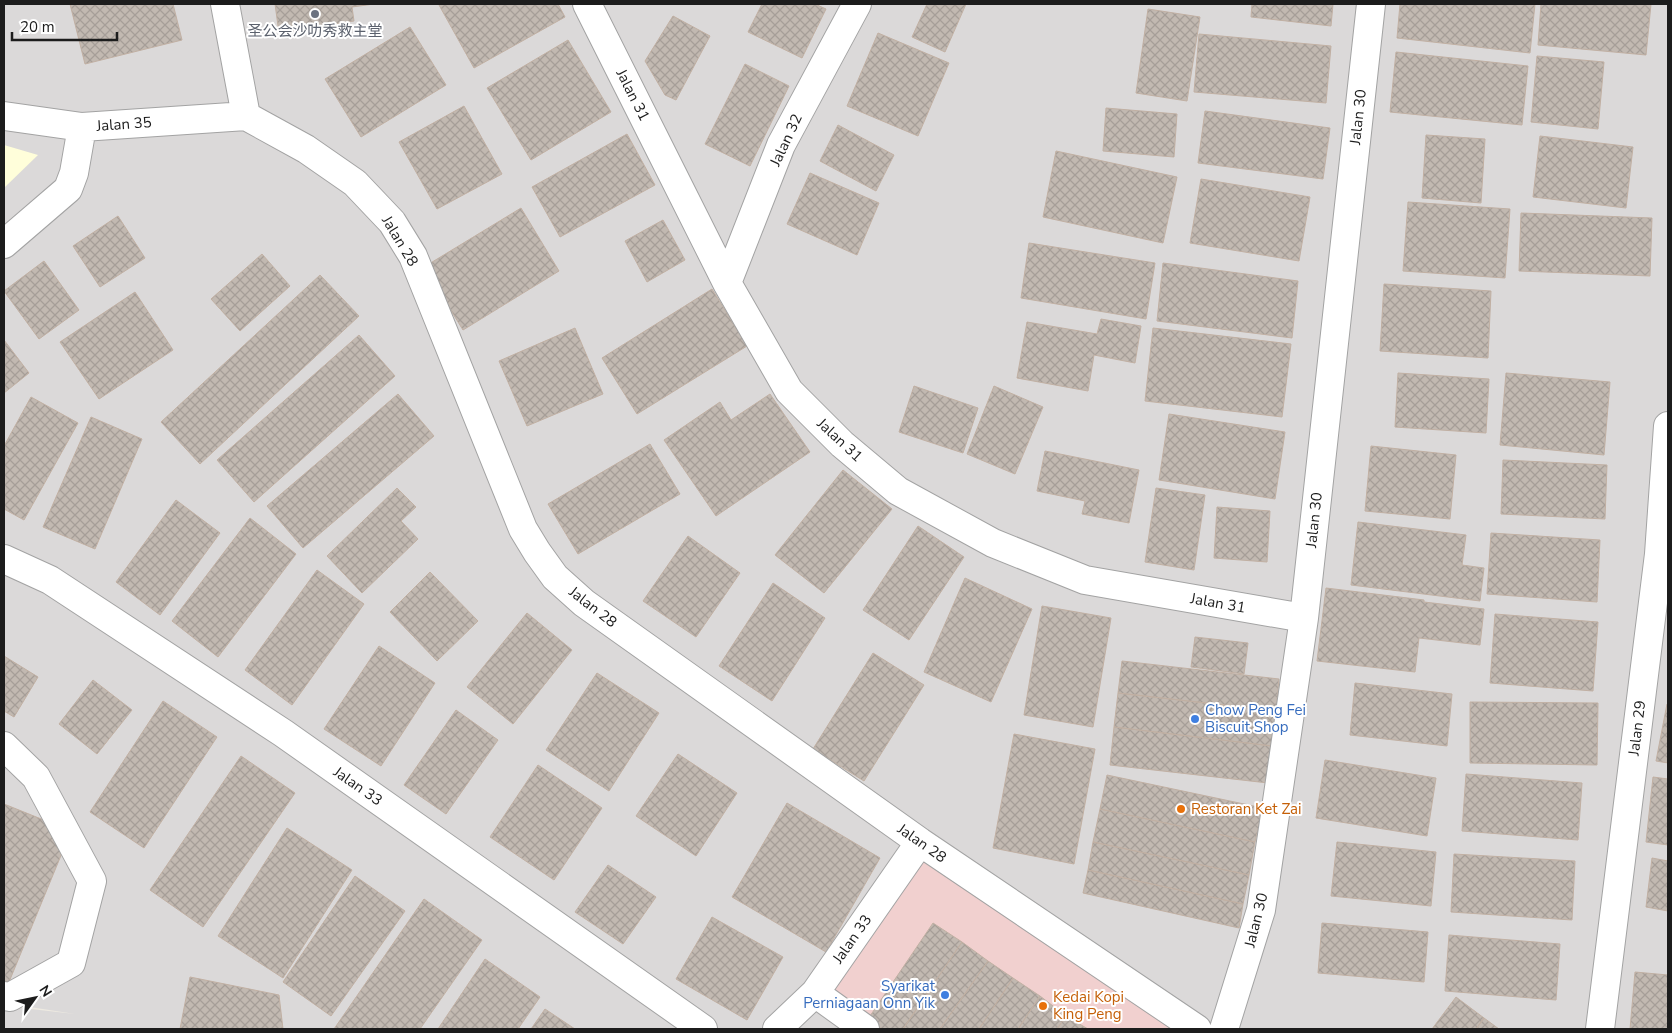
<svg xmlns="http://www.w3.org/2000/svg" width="1672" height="1033" viewBox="0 0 1672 1033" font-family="'Nunito Sans','Noto Sans SC',sans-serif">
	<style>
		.residential { fill: #dbd9d9 }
		.commercial { fill: #f1d0cf }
		.education { fill: #fffeda }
		.building { fill: url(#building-cross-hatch); stroke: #c1b0a3 }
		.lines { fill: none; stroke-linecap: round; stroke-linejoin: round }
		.minor-casing { stroke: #a3a3a3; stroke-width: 30 }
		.minor { stroke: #fff; stroke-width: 28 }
		.worship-dot { fill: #6b7280; stroke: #fff; stroke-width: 2 }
		.shop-dot { fill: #3f7fe0; stroke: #fff; stroke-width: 2 }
		.food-dot { fill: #e8710a; stroke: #fff; stroke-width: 2 }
		.labels { text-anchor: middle; stroke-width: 4; stroke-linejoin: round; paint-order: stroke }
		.worship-label { font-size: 15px; fill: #5b616d; stroke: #fff }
		.street-label { font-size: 15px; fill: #1c1c1c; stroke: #fff }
		.shop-label { font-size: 15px; fill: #366cbe; stroke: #fff; text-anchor: start }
		.food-label { font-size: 15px; fill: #c56008; stroke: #fff; text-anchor: start }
	</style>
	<defs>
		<pattern id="building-cross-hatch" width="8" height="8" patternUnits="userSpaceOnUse" patternTransform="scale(1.25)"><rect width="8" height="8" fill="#c2b9b1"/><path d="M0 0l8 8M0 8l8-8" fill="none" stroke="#a69e98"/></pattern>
	</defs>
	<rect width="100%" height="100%" fill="#eeeae1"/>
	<path class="residential" d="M4,4H1668V1029H4V1006L75,1014L4,1003Z"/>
	<path class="commercial" d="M922,859L1174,1029H882L829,990Z"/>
	<path class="education" d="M4,145L38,155L4,188Z"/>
	<path class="building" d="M70,4H173L182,40L85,64Z
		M275,4H374L352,7L354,21L279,33Z
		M441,4H558L565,17L474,68L439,5Z
		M762,4H815L826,9L802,58L748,32Z
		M927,4H966L945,52L912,37Z
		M1252,4H1333L1331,26L1251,17Z
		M1400,4H1535L1530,53L1397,38Z
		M1541,4H1651L1646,55L1538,45Z
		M1148,9L1200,17L1187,101L1136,93Z
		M673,16L710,36L676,100L665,95L645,61Z
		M410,27L446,85L361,137L325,79Z
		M878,33L949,63L918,136L847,106Z
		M1199,34L1331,46L1326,103L1194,92Z
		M568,40L611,112L531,160L487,88Z
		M1396,52L1528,66L1522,125L1390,112Z
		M1537,56L1604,62L1598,129L1531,122Z
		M745,64L789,86L750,166L705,144Z
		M464,106L502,174L437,209L399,142Z
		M1106,108L1177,114L1174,157L1103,151Z
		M1205,111L1330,128L1323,179L1198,163Z
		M838,125L894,155L876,191L820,161Z
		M627,134L655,185L560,237L532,187Z
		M1426,135L1485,139L1481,203L1422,198Z
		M1540,136L1633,147L1626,208L1533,197Z
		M1056,151L1177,177L1163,243L1043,217Z
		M810,173L879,203L857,255L787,224Z
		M1201,179L1310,197L1299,261L1190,243Z
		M1408,202L1510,209L1505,278L1403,271Z
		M521,208L559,271L463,330L424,267Z
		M1521,213L1652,218L1650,276L1519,271Z
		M118,216L145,258L100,287L73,246Z
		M663,220L685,260L647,282L625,241Z
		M1029,243L1155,263L1146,319L1021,298Z
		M262,254L290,286L240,331L211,299Z
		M44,261L79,310L39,339L4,291Z
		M1163,263L1298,281L1292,338L1157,321Z
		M320,275L359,316L200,464L161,422Z
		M1384,284L1491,291L1488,358L1380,351Z
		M712,289L747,346L637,414L602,358Z
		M135,292L173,350L99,399L60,342Z
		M1101,319L1141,326L1135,363L1094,355L1088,391L1017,378L1027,322L1097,334Z
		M575,328L603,394L527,426L499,361Z
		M1153,328L1291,344L1282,417L1145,401Z
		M359,335L395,376L254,502L217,460Z
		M4,340L29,373L4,393Z
		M1398,373L1489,379L1486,433L1395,427Z
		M1506,373L1610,382L1604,455L1500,445Z
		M914,386L978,408L963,453L899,432Z
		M994,386L1043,407L1015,474L967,454Z
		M398,394L434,436L303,548L267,506Z
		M770,394L810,452L716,516L664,440L720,402L731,420Z
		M31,397L78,423L24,520L4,509V446Z
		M1169,414L1285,432L1275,499L1159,480Z
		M91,417L142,439L95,549L43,527Z
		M650,444L680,494L578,554L548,504Z
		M1371,446L1456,455L1450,519L1365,511Z
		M1045,451L1139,470L1129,523L1082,514L1085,501L1037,491Z
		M1503,460L1607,465L1605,519L1501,514Z
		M843,470L892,509L824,593L775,555Z
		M397,488L416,507L401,521L418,539L362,593L327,556Z
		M1156,488L1205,495L1194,570L1145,562Z
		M176,500L220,533L160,615L116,582Z
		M1217,507L1270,511L1267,562L1214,558Z
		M250,518L296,554L218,657L172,621Z
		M1358,522L1466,535L1462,565L1484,568L1480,601L1351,585Z
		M918,526L964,557L909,640L863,610Z
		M1491,533L1600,540L1597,602L1487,594Z
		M688,536L740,573L696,637L643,601Z
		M317,570L364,604L292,705L245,670Z
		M430,572L478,621L437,661L390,612Z
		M965,578L1032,609L991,702L924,672Z
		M773,583L825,618L772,701L719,666Z
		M1326,588L1424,600V602L1484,609L1480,645L1419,638L1415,672L1317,661Z
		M1042,606L1111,618L1093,727L1024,715Z
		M527,613L572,650L513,724L467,687Z
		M1495,614L1598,622L1593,691L1490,683Z
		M1195,637L1248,643L1244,674L1191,667Z
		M379,646L435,683L381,766L324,729Z
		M873,653L924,685L864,781L813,749Z
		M4,656L38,677L14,717L4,711Z
		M1122,661L1279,679L1276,711L1118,693Z
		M597,673L659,713L609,791L546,750Z
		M93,680L132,710L97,754L59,724Z
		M1355,683L1452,694L1447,746L1350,735Z
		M1118,693L1276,711L1272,746L1114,727Z
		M163,701L217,737L144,848L90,812Z
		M1470,702L1598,703L1597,765L1470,763Z
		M1667,704L1668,705V763L1656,761Z
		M456,710L498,740L446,814L404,785Z
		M1114,727L1272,746L1268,783L1110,765Z
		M1014,734L1095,749L1074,864L993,848Z
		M678,754L737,793L696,856L636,816Z
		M241,756L295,793L203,927L150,890Z
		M1325,760L1436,778L1427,836L1316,818Z
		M538,765L602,808L554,880L490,837Z
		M1466,774L1582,783L1578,840L1462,831Z
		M1107,775L1263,808L1255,842L1100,809Z
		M1653,777L1668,779V845L1646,842Z
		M787,803L880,858L826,952L732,897Z
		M4,804L71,831L9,982L4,981Z
		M1100,809L1255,842L1249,875L1093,842Z
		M287,828L352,870L283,978L218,936Z
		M1093,842L1249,875L1243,904L1088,870Z
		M1337,842L1436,852L1431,906L1331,896Z
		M1454,854L1575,861L1572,920L1451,912Z
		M1652,858L1668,861V911L1646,907Z
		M608,865L656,897L623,944L575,912Z
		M1088,870L1243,904L1239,928L1083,893Z
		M355,876L405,911L331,1016L283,982Z
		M424,899L482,940L420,1029H334Z
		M712,917L783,957L747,1020L676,979Z
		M933,923L962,942L903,1029H882L868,1019Z
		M1322,923L1428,932L1424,982L1318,973Z
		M1449,935L1560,944L1556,1000L1445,991Z
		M962,942L988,961L940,1029H903Z
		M485,959L540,997L518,1029H438Z
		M988,961L1013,978L979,1029H940Z
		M1635,972L1668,975V1029H1630Z
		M190,977L279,995L283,1029H180Z
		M1013,978L1040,996L1018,1029H979Z
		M1040,996L1066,1016L1057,1029H1018Z
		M1456,997L1484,1018L1476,1029H1432Z
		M545,1009L575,1029H531Z
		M1066,1016L1088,1029H1057Z
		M1484,1018L1499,1029H1476Z"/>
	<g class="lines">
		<defs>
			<path id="minor" d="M225,4L246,116
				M587,4L727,283L789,391L842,444L898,491L993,543L1085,580L1304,618
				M4,116L82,127L246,116
				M246,116L306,149L355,183L392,222L413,256L523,529L537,552L555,577L584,603L920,842L1197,1029
				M4,244L68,189L74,173L82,127
				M727,283L781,145L857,4
				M4,559L50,580L283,733L703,1029
				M4,746L36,777L92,881L71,963L10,997L4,996
				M815,993L865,1029
				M777,1029L815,993L920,842
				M1224,1029L1261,910L1304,618L1371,4
				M1600,1029L1659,554L1668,426"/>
		</defs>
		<use href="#minor" class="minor-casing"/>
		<use href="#minor" class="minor"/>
	</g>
	<circle class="worship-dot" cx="315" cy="14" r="5"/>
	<g class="shop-dot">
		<circle cx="1195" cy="719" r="5"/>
		<circle cx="945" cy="995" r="5"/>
	</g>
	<g class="food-dot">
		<circle cx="1181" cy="809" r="5"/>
		<circle cx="1043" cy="1006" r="5"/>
	</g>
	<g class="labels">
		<g class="worship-label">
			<text x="315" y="36">圣公会沙叻秀救主堂</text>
		</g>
		<g class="street-label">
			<text transform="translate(633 95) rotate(63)" y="5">Jalan 31</text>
			<text transform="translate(1358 117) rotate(-84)" y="5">Jalan 30</text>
			<text transform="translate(124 124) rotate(-4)" y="5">Jalan 35</text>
			<text transform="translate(786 140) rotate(-65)" y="5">Jalan 32</text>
			<text transform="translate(400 241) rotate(59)" y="5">Jalan 28</text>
			<text transform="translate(840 440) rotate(43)" y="5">Jalan 31</text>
			<text transform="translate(1314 520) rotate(-84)" y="5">Jalan 30</text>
			<text transform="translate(1218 603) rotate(10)" y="5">Jalan 31</text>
			<text transform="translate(593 607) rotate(38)" y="5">Jalan 28</text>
			<text transform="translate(1637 728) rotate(-83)" y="5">Jalan 29</text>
			<text transform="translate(358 786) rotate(35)" y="5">Jalan 33</text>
			<text transform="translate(922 843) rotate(35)" y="5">Jalan 28</text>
			<text transform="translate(1256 920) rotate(-76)" y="5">Jalan 30</text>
			<text transform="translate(852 939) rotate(-55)" y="5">Jalan 33</text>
		</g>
		<g class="shop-label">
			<text x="1205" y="715">Chow Peng Fei<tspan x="1205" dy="17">Biscuit Shop</tspan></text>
			<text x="935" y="991" text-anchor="end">Syarikat<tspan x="935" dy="17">Perniagaan Onn Yik</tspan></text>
		</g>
		<g class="food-label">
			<text x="1191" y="814">Restoran Ket Zai</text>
			<text x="1053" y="1002">Kedai Kopi<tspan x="1053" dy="17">King Peng</tspan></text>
		</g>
	</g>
	<rect width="1672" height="1033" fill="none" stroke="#1c1c1c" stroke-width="10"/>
	<g transform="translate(35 998) rotate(57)" stroke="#ffffff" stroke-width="4" paint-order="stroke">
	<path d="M0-4L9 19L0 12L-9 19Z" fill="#1c1c1c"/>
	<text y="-8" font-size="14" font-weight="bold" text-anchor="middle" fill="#1c1c1c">N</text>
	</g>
	<path d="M12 32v8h105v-8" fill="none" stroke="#1c1c1c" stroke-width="2.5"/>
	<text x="20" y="32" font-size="15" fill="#1c1c1c" stroke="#ffffff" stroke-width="4" paint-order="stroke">20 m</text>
</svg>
